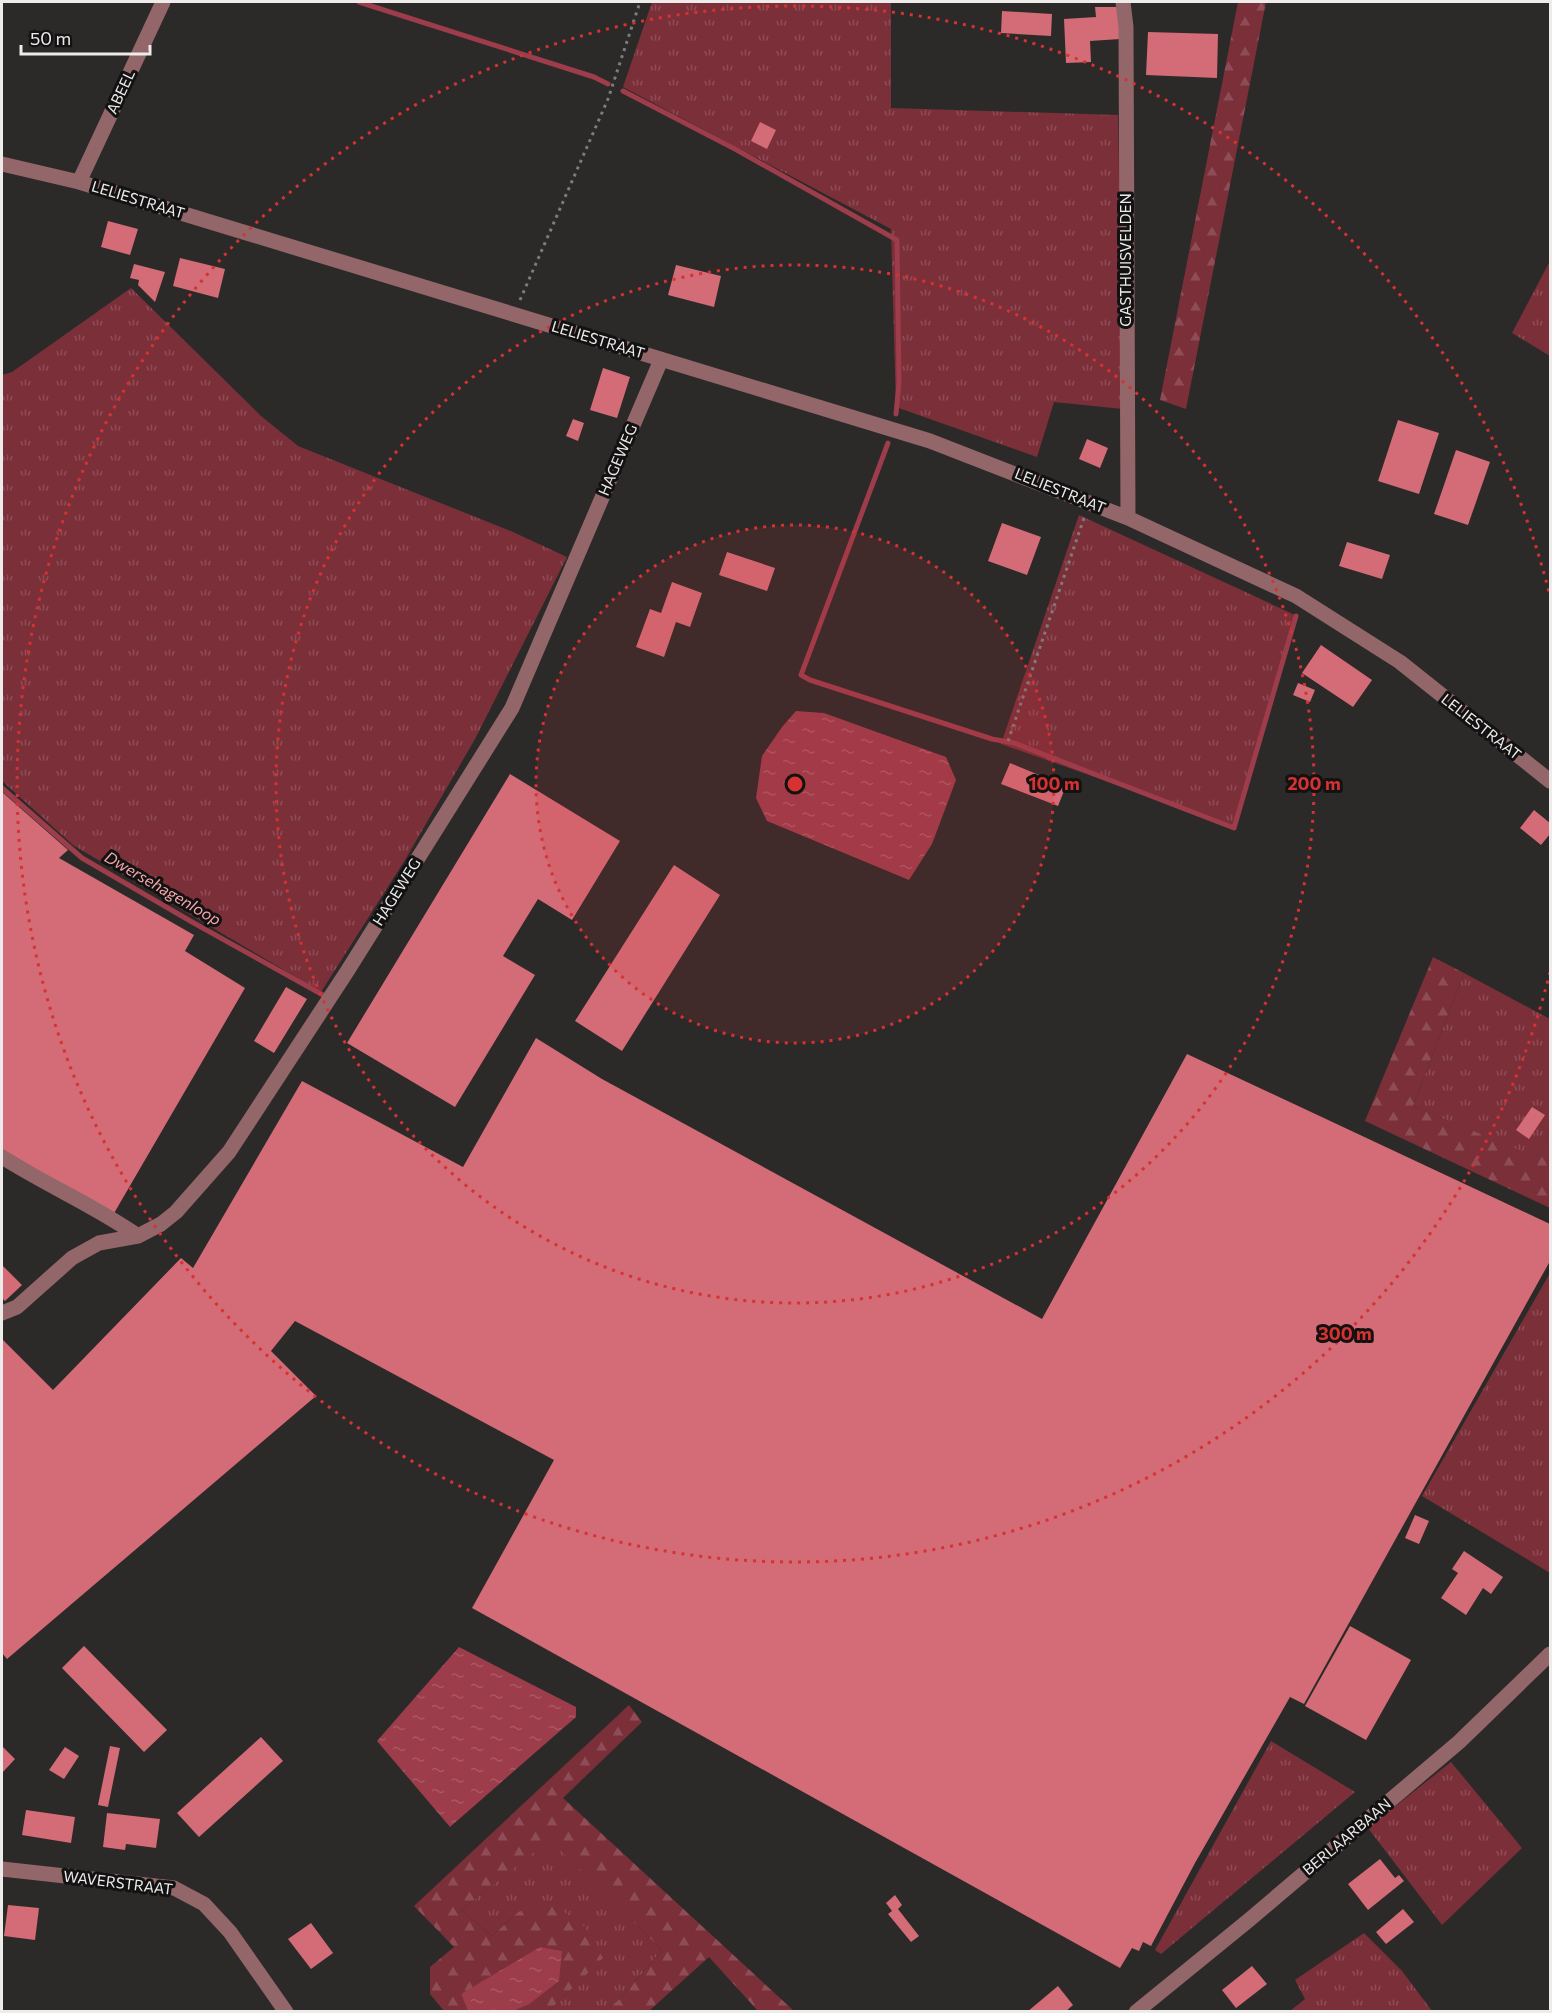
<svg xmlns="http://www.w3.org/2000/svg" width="1552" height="2013" viewBox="0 0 1552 2013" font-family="Commissioner,sans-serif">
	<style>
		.grass { fill: url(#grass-tufts) }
		.forest { fill: url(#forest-firs) }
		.water { fill: url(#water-ripples) }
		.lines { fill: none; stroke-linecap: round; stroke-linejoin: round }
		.stream { stroke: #9d3c4a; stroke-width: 5 }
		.building { fill: #d36c76 }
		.path { stroke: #7e7b7b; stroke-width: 3; stroke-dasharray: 3 4.5; stroke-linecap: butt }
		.minor { stroke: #936669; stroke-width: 15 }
		.ring { fill: none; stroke: #d73232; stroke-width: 3; stroke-dasharray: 3 6 }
		.labels { text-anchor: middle; stroke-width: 6; stroke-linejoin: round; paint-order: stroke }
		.street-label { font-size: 15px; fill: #eeebeb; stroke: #131212 }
		.water-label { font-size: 16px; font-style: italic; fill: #f5a5aa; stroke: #131212 }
		.centre { fill: #d73232; stroke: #131212; stroke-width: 3 }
		.ring-label { font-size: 18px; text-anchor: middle; font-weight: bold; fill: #d73232; stroke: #131212; stroke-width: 6; stroke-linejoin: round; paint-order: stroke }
	</style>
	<defs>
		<pattern id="grass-tufts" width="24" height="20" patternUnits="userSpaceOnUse" patternTransform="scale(1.5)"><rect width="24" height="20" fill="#7b2f39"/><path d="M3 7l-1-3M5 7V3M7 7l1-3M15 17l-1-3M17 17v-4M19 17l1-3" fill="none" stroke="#8e4d56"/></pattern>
		<pattern id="forest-firs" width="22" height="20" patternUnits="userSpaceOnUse" patternTransform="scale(1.5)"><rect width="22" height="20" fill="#7b2f39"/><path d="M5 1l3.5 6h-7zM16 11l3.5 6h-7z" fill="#8e4d56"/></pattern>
		<pattern id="water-ripples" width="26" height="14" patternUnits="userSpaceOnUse" patternTransform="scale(1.5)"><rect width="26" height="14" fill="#9d3c4a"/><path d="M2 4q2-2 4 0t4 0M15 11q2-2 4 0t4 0" fill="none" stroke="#ab5864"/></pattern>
	</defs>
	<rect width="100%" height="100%" fill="#2c2929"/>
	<path class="grass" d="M652,2H891V108L1118,115L1123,409L1054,402L1037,457L896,407L891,229L623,87Z
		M1550,261V356L1512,333Z
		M131,288L261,416L298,446L513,532L567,557L475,739L405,860L321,992L73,845L2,781V375L12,372Z
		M1079,515L1295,615L1234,826L1001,744Z
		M1464,973L1550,1019V1129L1536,1158L1413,1106Z
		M1550,1273V1404L1549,1407L1550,1408V1573L1422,1496Z
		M1271,1741L1355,1792L1161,1954L1155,1950Z
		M1451,1762L1522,1848L1442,1925L1368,1828Z
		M550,1839L662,1950L621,1998L605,2011H549L602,1958L518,1912L492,1936L461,1910Z
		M1364,1933L1402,1971L1432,2011H1290L1305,1999L1295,1980Z"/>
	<path class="forest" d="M1238,2H1266L1186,409L1160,400Z
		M1433,957L1464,973L1413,1106L1536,1157L1550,1129V1208L1365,1121Z
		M629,1705L642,1722L563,1798L794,2011H758L709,1957L649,2011H605L621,1998L662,1950L550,1840L461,1910L492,1936L518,1912L550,1902L585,1927L603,1958L549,2011H513L528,2005L461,1993L468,2011H444L430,1994V1967L454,1947L414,1906Z"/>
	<path class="water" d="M796,711L824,713L946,757L956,780L932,844L909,880L767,821L756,798L762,756L782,727Z
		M459,1647L576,1707V1717L450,1827L377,1741Z
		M540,1947L562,1951L559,1981L528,2005L513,2011H468L461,1994Z"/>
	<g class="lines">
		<path class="stream" d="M359,2L594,77L608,84
			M623,91L735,149L897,240L899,383L896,414
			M888,443L801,675L810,680L992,739L1014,743L1234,828L1296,616
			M2,788L82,858L192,922L323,995"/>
	</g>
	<path class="building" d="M1095,7H1119L1120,39L1090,41L1091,62L1066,63L1064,19L1096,17Z
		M1002,11L1052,14L1051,36L1001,33Z
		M1148,32L1218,34L1217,78L1146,75Z
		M760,122L776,130L767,149L751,141Z
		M108,221L138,229L130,255L101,247Z
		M180,258L225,269L218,298L173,286Z
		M134,264L165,272L155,302L138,285L139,280L130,278Z
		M676,265L721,276L714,307L668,295Z
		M603,368L630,377L617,418L590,410Z
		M573,419L584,423L578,441L566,436Z
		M1398,420L1439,433L1419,494L1378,481Z
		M1087,439L1108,448L1100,468L1079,459Z
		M1456,450L1490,462L1468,525L1434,514Z
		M1002,523L1041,537L1027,575L988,561Z
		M1347,542L1390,555L1382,579L1339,566Z
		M727,552L775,568L767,591L719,575Z
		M672,582L702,593L690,627L676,622L664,657L636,647L650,609L661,613Z
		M1321,645L1372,680L1353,707L1302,673Z
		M1298,683L1315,690L1310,702L1293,695Z
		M1010,763L1066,786L1058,806L1001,784Z
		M510,774L620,841L572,920L538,899L503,956L535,975L455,1107L347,1043Z
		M2,792L68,850L59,858L194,935L185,951L245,988L113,1215L2,1149Z
		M1534,810L1550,823V834L1541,845L1520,828Z
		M674,865L720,895L622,1051L575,1021Z
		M286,987L307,999L274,1053L254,1041Z
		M536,1038L602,1079L1042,1319L1187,1054L1550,1224V1261L1304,1704L1290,1697L1195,1863L1151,1946L1143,1942L1139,1951L1132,1948L1120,1968L472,1608L554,1460L295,1321L271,1351L316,1396L7,1659L2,1653V1339L53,1390L181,1258L193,1268L302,1081L463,1167Z
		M1532,1107L1545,1115L1529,1139L1516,1130Z
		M2,1265L22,1285L5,1301L2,1298Z
		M1415,1515L1429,1521L1419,1544L1405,1538Z
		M1464,1551L1503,1577L1491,1594L1483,1588L1466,1615L1441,1598L1458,1573L1452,1569Z
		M1350,1626L1411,1660L1366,1740L1305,1706Z
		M84,1646L167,1730L144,1752L62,1668Z
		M261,1737L283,1761L199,1837L177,1813Z
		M2,1746L15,1759L2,1773Z
		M110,1746L120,1748L108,1807L98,1805Z
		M65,1747L79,1756L64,1779L49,1770Z
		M26,1810L75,1817L71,1843L22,1835Z
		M107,1813L160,1819L156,1848L126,1844L125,1850L103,1847Z
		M1380,1859L1395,1878L1399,1875L1404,1881L1368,1910L1348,1884Z
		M895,1895L902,1905L898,1909L919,1936L911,1942L888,1914L892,1911L886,1903Z
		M8,1905L39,1908L35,1940L4,1936Z
		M1403,1909L1414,1922L1386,1944L1376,1932Z
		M311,1923L333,1953L311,1969L288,1939Z
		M1252,1966L1267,1984L1236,2008L1222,1990Z
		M1058,1986L1073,2005L1065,2012H1027Z"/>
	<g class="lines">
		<path class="path" d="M520,300L608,99L640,2
			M1008,741L1084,518"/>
		<path class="minor" d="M1123,2L1126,27L1128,518
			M2,164L79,182L930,441L1128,518L1296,596L1400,662L1550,781
			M79,182L163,2
			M2,1157C46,1185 95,1206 138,1236
			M2,1313L17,1307L72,1258L99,1243L138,1236L161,1224L176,1212L229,1152L348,970L512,708L661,360
			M2,1869L174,1888L204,1904L230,1932L286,2012
			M1136,2012L1249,1920L1459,1742L1550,1654"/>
	</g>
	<circle cx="795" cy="784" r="259" fill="#d73232" fill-opacity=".12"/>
	<g class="ring">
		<circle cx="795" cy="784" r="259"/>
		<circle cx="795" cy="784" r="519"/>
		<path d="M1550 972A778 778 0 1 1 1550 596"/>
	</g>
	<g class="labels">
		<g class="street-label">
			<text transform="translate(121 92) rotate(-65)" y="5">ABEEL</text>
			<text transform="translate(138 200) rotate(17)" y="5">LELIESTRAAT</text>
			<text transform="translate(1126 260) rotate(-90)" y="5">GASTHUISVELDEN</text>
			<text transform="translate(598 340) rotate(17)" y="5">LELIESTRAAT</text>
			<text transform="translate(618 460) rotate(-67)" y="5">HAGEWEG</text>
			<text transform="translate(1060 491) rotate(22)" y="5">LELIESTRAAT</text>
			<text transform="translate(1481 727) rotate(38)" y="5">LELIESTRAAT</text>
			<text transform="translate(397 892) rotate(-58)" y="5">HAGEWEG</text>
			<text transform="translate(1347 1837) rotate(-40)" y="5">BERLAARBAAN</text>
			<text transform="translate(118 1883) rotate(7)" y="5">WAVERSTRAAT</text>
		</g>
		<g class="water-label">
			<text transform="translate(163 888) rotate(30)" y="6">Dwersehagenloop</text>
		</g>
	</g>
	<circle cx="795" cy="784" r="9" class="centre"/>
	<g class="ring-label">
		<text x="1054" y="790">100 m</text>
		<text x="1314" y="790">200 m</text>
		<text x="1345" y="1340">300 m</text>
	</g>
	<rect width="1552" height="2013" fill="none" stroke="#eeebeb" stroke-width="6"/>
	<path d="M21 45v9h129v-9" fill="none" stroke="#eeebeb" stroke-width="3"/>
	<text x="30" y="45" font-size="18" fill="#eeebeb" stroke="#131212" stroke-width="4.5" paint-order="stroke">50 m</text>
</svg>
